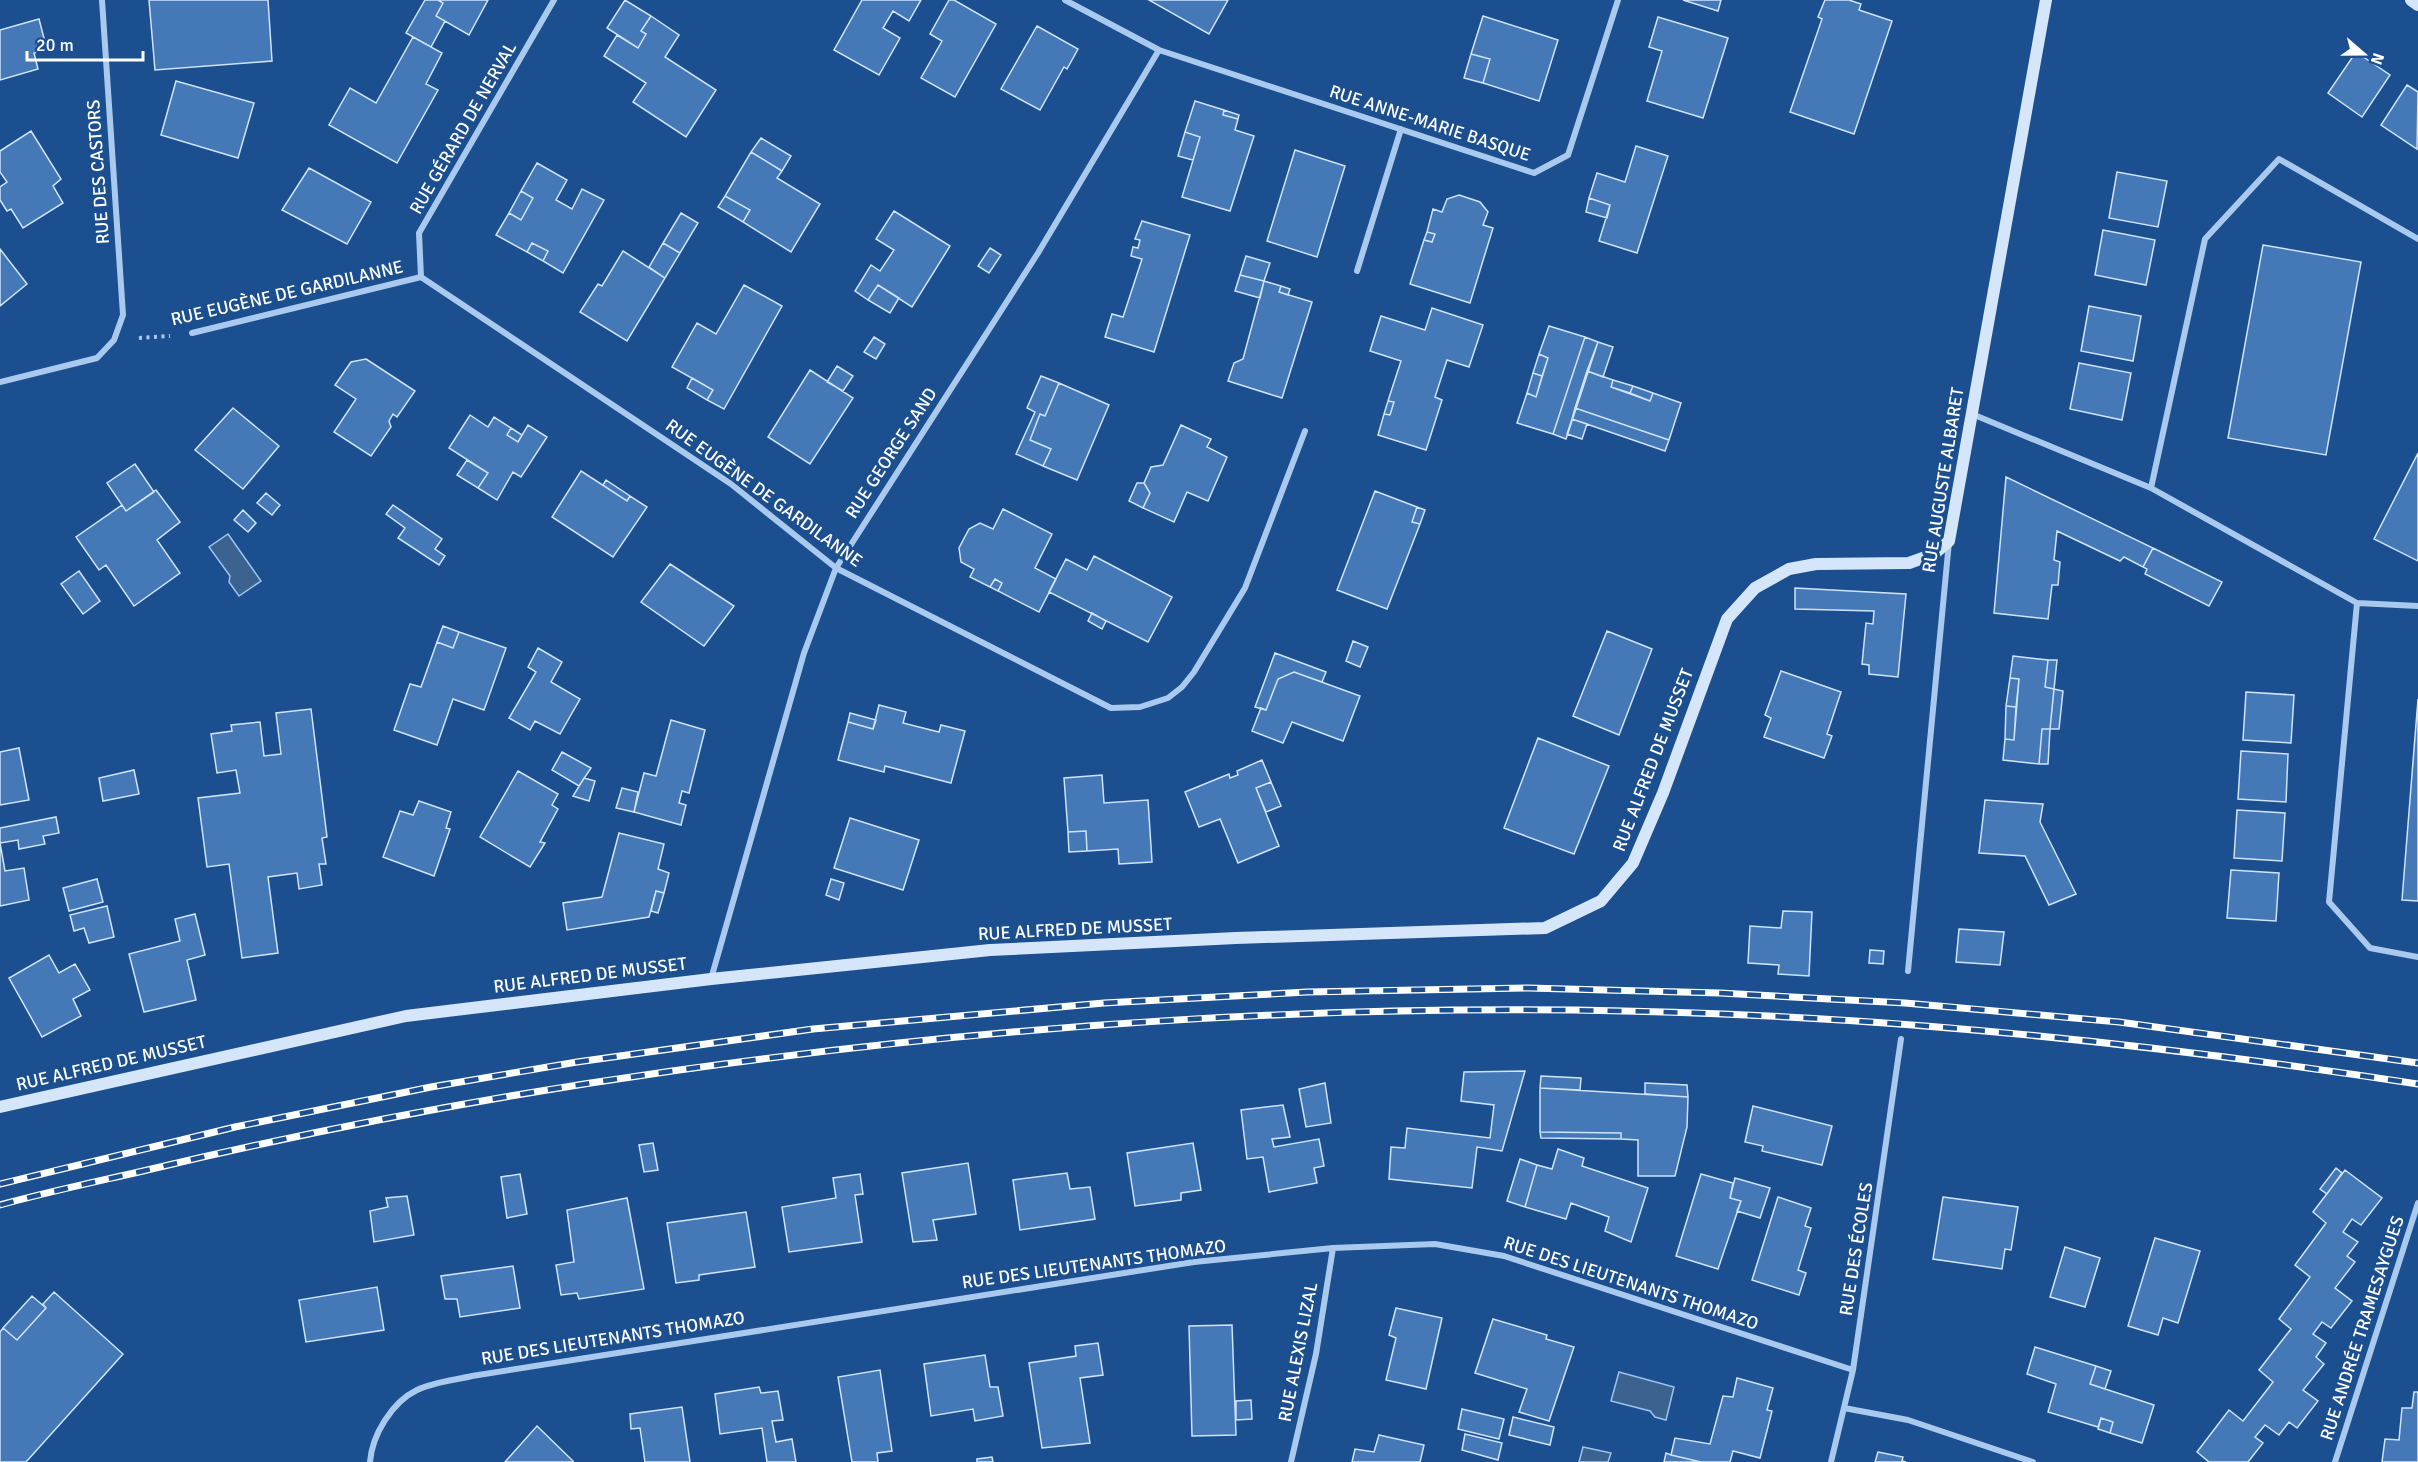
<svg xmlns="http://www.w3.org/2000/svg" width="2418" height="1462" viewBox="0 0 2418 1462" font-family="Signika,sans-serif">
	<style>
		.water { fill: #3c6290; stroke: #9cc4f0; stroke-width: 1.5 }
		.building { fill: #4478b7; stroke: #cfe3fa; stroke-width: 1.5 }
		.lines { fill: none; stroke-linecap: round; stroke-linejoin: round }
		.path { stroke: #a9c9ee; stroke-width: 4; stroke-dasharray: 3 4.5; stroke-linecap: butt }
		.street { stroke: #a9c9ee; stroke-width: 6 }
		.secondary { stroke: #d6e6fa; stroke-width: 12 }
		.rail-casing { stroke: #fff; stroke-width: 7 }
		.rail { stroke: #1b4f8f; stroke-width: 4.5; stroke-dasharray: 14; stroke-linecap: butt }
		.labels { text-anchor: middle; stroke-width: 6; stroke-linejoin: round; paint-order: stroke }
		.street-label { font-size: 18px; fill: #fff; stroke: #1b4f8f }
	</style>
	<rect width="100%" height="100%" fill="#1b4f8f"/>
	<path class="water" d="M228,534L261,581L239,596L229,582L230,576L209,547Z
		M1619,1372L1674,1387L1666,1420L1655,1417L1650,1411L1611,1401Z
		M1583,1447L1611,1453L1608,1462H1579Z"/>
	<path class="building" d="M149,0H268L272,61L155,70Z
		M425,0H438L443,3L436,16L445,21L431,47L406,33Z
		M438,0H488L469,35L436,16L443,3Z
		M625,0L651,16L641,31L646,34L638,48L607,28Z
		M862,0H921L909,21L893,11L883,28L900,38L879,75L834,50Z
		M949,0H954L996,24L955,97L921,78L942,41L930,34Z
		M1149,0H1228L1209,34Z
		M1683,0H1721L1718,11Z
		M1825,0H1849L1861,4L1859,10L1892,21L1854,134L1790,112L1822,19L1818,17Z
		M651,16L679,35L665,57L716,90L686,137L633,102L646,83L604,56L617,35L638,48L646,34L641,31Z
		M1483,16L1558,40L1539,101L1483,83L1490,59L1471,54Z
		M1658,17L1728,38L1703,118L1647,101L1662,51L1649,47Z
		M39,19L47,50L34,53L38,69L0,80V30Z
		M1037,26L1078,49L1067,69L1064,67L1040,110L1001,89Z
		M413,37L442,53L426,84L438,90L397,163L329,125L350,88L376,103Z
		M2356,52L2390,75L2362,117L2328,93Z
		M1471,54L1490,59L1483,83L1464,78Z
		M176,81L254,103L238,158L161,135Z
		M2407,85L2418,92L2417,149L2381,125Z
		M1195,101L1224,110L1223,115L1238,119L1235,130L1254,136L1230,211L1182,197L1200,137L1185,132Z
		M1224,110L1239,115L1238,119L1223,115Z
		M31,131L61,179L53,186L63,203L23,228L11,209L7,211L0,200V187L7,182L0,172V151Z
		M1185,132L1200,137L1193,160L1178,156Z
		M761,138L791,156L782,171L751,152Z
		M1636,146L1668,156L1637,253L1599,241L1610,205L1589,198L1597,173L1625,182Z
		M1295,150L1345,166L1317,257L1267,241Z
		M751,152L782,171L777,178L820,204L791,252L743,222L750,210L725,196Z
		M537,163L567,180L556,200L572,209L582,189L604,200L563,273L543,261L548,251L532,243L527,252L496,235L509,213L521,220L533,198L521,191Z
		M309,168L371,202L347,244L282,210Z
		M2117,172L2167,181L2158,227L2109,218Z
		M521,191L533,198L521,220L509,213Z
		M1459,195L1480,202L1488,212L1483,225L1493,228L1470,303L1410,284L1424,240L1432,242L1435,234L1427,232L1433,209L1442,212L1447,199Z
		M725,196L750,210L743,222L718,207Z
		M1589,198L1610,205L1607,218L1586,212Z
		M894,211L950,246L912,307L878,285L868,300L855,291L871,265L880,271L894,250L876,239Z
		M681,213L698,223L680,253L663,243Z
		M1142,221L1190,235L1154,352L1105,337L1112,314L1123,317L1142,259L1131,256L1133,247L1138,248L1140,240L1135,239Z
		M2103,230L2155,240L2146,285L2095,275Z
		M1427,232L1435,234L1432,242L1424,240Z
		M532,243L548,251L543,261L527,252Z
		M663,243L680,253L665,278L649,267Z
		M2263,245L2361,262L2326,455L2228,438Z
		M990,248L1001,255L989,273L978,266Z
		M0,249L27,284L0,306Z
		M623,251L665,278L627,341L580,312L598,284L602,286Z
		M1246,256L1270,263L1264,281L1240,275Z
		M1240,275L1264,281L1260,298L1235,291Z
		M1264,281L1281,286L1279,292L1312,302L1282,398L1228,381L1234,363L1243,359Z
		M744,285L782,306L724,409L707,400L713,390L672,367L697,323L716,334Z
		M878,285L899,298L890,313L868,300Z
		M1281,286L1290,289L1288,295L1279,292Z
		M2089,306L2141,316L2133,361L2081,351Z
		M1432,308L1483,325L1469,367L1447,360L1435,397L1442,400L1426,450L1378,435L1384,414L1390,415L1394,402L1388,401L1401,361L1370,351L1381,316L1425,330Z
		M1549,326L1585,337L1553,434L1517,423L1527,393L1536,397L1548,358L1539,354Z
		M874,337L885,344L876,359L864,352Z
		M1585,337L1598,342L1566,439L1553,434Z
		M1598,342L1613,347L1603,377L1587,371Z
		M1539,354L1548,358L1542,376L1533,373Z
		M366,359L415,391L397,417L393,414L389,421L391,427L371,456L334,432L356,399L335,385L351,362Z
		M2079,363L2131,373L2122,420L2070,409Z
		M837,366L853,376L843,391L827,382Z
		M810,370L853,398L810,464L768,437Z
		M1587,371L1613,380L1611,387L1650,401L1653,393L1681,403L1669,440L1575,408Z
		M1533,373L1542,376L1536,397L1527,393Z
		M1041,376L1059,383L1045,416L1040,414L1030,440L1051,449L1043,466L1016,454L1035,412L1027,408Z
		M692,378L713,390L707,400L687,388Z
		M1613,380L1633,386L1630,393L1611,387Z
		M1059,383L1109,405L1077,480L1043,466L1051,449L1030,440L1040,414L1045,416Z
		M1633,386L1653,393L1650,401L1630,393Z
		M1388,401L1394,402L1390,415L1384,414Z
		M233,408L279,446L243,489L195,450Z
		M1575,408L1669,440L1665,451L1572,419Z
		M470,415L488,427L494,417L511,428L507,435L518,442L528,425L547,437L521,477L513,472L497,500L478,488L488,473L449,448Z
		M1572,419L1587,424L1582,439L1567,434Z
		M1181,425L1211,439L1207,447L1227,457L1208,501L1187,492L1174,522L1143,508L1150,493L1144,483L1151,467L1163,465Z
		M511,428L522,435L518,442L507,435Z
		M2418,453V561L2374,539Z
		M467,460L488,473L478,488L457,475Z
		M135,464L154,492L126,511L107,483Z
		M581,471L627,501L630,496L647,507L613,557L552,517Z
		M2006,477L2153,548L2143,567L2124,557L2120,561L2057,531L2054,560L2060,562L2058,585H2052L2048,619L1994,613Z
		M606,480L630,496L627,501L603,485Z
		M1137,483H1144L1150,493L1143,508L1129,501Z
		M156,490L180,522L157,540L180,573L134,606L106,565L99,570L76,537L122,505L126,511Z
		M1375,491L1417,507L1412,522L1420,524L1387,609L1337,590Z
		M266,493L280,505L272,515L257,503Z
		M393,505L442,539L435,549L445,556L439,565L398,538L405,528L386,514Z
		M1417,507L1425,510L1420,524L1412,522Z
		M1003,509L1052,534L1035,568L1056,579L1039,612L998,591L1002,583L995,579L990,587L970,577L974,569L961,562L959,548L969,529L980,523L993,529Z
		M243,510L256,523L248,532L234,520Z
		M2153,548L2222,582L2209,606L2145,574L2147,569L2143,567Z
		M1094,556L1172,597L1148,642L1049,592L1066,559L1087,570Z
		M670,564L734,606L704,646L641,602Z
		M79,571L100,601L83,614L61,584Z
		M995,579L1002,583L998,591L990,587Z
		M1795,588L1906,594L1898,677L1869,674V665L1862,664L1866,623L1873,624L1874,611L1795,609Z
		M1092,613L1106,621L1102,629L1088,621Z
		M443,626L459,632L453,648L437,642Z
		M1607,631L1652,649L1619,735L1573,716Z
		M459,632L506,648L484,710L453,699L437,745L394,730L410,684L421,687L437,642L453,648Z
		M1353,641L1368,647L1360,667L1346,661Z
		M538,648L562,662L551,682L580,699L560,734L535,721L530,730L509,718L536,672L528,667Z
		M1275,653L1326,672L1322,682L1294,672L1278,679L1266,710L1255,707Z
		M2013,656L2048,660L2045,687L2054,689L2050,729H2042L2039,764L2003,760L2005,739L2014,740L2019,679L2010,678Z
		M2048,660H2057L2054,689L2045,687Z
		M1781,671L1841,692L1827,734L1832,736L1824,758L1764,737L1771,718L1765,715Z
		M1294,672L1360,696L1343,741L1292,722L1283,743L1252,731L1261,708L1266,710L1278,679Z
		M2010,678L2019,679L2016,707L2006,706Z
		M2054,689L2063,691L2059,729H2050Z
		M2246,692L2294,695L2291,743L2243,740Z
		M2418,699V901L2402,900Z
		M879,705L906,712L903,723L939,732L941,725L965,731L951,783L885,766L884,772L838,760L848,722L873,729Z
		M2006,706L2016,707L2014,740L2005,739Z
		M311,709L327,837L322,838L326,864H319L322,885L299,889L297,873L268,877L278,953L242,958L229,864L207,867L198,798L240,793L236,770L217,773L211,734L232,731L231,725L260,722L264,756L281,754L276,713Z
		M850,713L876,720L873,729L848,722Z
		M671,720L705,730L689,793L682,791L679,803L686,805L681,825L634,812L644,773L656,776Z
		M2042,729H2050L2048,764H2039Z
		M1538,738L1609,766L1574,854L1504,828Z
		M19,748L29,800L0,805V752Z
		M2241,751L2288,754L2286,802L2238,799Z
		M562,752L591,768L579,786L552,770Z
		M1262,760L1271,782L1256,788L1279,846L1238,863L1220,819L1199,827L1185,792L1229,774L1230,778L1238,775L1237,771Z
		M134,770L139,794L103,801L99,778Z
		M518,771L558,794L552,805L558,809L540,842L545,843L530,867L480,837Z
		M1102,775L1104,803L1148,800L1152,862L1119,864L1118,849L1087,851L1086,831L1068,832L1064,778Z
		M584,778L595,781L589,801L573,796Z
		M1271,782L1281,806L1266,812L1256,788Z
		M622,788L638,792L634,812L616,808Z
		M1985,800L2043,804L2040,822L2076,894L2049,905L2025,856L1979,853Z
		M419,801L451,812L446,828L450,829L434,876L383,857L400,811L413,815Z
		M2237,810L2285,813L2282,861L2234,858Z
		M56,817L59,833L43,836L45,844L19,849L18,840L0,843L5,871L24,868L29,900L0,906V828Z
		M850,818L919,840L903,890L834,868Z
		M1086,831L1087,851L1069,852L1068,832Z
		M619,833L664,844L658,869L669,873L664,893L656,891L649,917L567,930L563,903L602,897Z
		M2231,870L2279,873L2276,921L2227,918Z
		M97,879L103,902L69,911L63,888Z
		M831,879L844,883L839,900L826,895Z
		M656,891L664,893L658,913L651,911Z
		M107,906L114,937L89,943L84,928L74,931L70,915Z
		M1783,911L1812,912L1809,976L1778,974L1779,965L1748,963L1750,926L1781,928Z
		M195,914L205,955L187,960L196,1000L144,1012L129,954L180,941L175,919Z
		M1959,929L2004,932L2000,965L1956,962Z
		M1870,950L1884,951L1883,964L1869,963Z
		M49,955L59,973L75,964L90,990L73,999L81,1016L42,1037L9,978Z
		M1525,1071L1502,1151L1477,1147L1472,1188L1389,1179L1391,1147L1405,1148L1407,1128L1490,1138L1494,1105L1461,1101L1464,1072Z
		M1541,1076L1581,1078L1580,1090L1540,1088Z
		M1325,1083L1331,1123L1306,1127L1299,1089Z
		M1645,1083L1687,1085L1688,1097L1645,1094Z
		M1540,1088L1688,1097L1687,1127L1675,1176H1638V1140L1621,1139V1133L1540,1132Z
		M1283,1105L1290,1137L1272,1139L1274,1147L1319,1139L1324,1166L1314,1168L1317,1183L1269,1192L1263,1157L1247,1159L1241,1110Z
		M1753,1106L1832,1126L1822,1165L1762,1151L1763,1146L1745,1142Z
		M1540,1132L1621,1133V1139L1541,1138Z
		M653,1143L658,1170L644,1172L639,1145Z
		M1193,1143L1201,1190L1181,1193V1200L1135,1206L1127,1153Z
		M1558,1149L1584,1158L1582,1166L1648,1188L1631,1242L1605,1231L1609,1217L1571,1203L1566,1219L1525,1207L1537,1165L1552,1169Z
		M1520,1159L1537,1165L1525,1207L1507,1201Z
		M968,1163L976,1214L933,1220L937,1240L913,1242L902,1173Z
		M2336,1168L2342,1173L2327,1194L2320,1189Z
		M2345,1170L2382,1198L2361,1225L2352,1219L2343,1232L2358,1242L2347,1256L2355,1262L2335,1288L2352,1301L2331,1328L2322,1322L2313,1334L2326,1343L2316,1357L2324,1364L2303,1390L2318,1401L2297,1428L2289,1422L2279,1435L2265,1425L2255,1437L2263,1443L2248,1462H2209L2197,1452L2229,1410L2243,1421L2273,1382L2259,1370L2291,1329L2279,1319L2310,1277L2295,1265L2326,1223L2313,1212Z
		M1067,1173L1070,1189L1090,1187L1095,1219L1020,1230L1013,1180Z
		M520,1174L527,1214L507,1218L501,1177Z
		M860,1174L863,1194L855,1195L862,1242L789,1252L782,1207L836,1198L833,1178Z
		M1701,1174L1733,1183L1730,1198L1741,1201L1718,1269L1676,1256Z
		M1735,1178L1770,1188L1760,1218L1737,1211L1741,1201L1730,1198Z
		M407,1196L414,1235L374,1242L370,1211L388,1207L386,1198Z
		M1778,1197L1811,1208L1805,1226L1811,1228L1798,1270L1806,1273L1799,1295L1752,1280Z
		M1943,1197L2018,1207L2011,1250L2005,1249L2002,1269L1933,1259Z
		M627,1198L644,1289L579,1299L577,1293L561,1295L556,1265L574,1262L567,1210Z
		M746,1212L755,1267L699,1275V1280L676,1283L667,1223Z
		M2155,1238L2200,1251L2178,1323L2163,1318L2158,1335L2128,1326Z
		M2065,1247L2100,1258L2085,1307L2050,1297Z
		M513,1266L520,1308L460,1317L457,1299H445L441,1276Z
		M377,1287L384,1330L306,1342L299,1300Z
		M54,1292L123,1354L26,1462H0V1332L3,1328L17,1340L46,1308L43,1304Z
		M32,1296L46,1308L17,1340L3,1328Z
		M1396,1308L1442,1318L1426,1389L1386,1380L1396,1338L1389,1335Z
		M1493,1319L1547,1335L1546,1339L1574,1347L1549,1421L1519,1412L1527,1389L1475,1373Z
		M1232,1325L1236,1435L1192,1436L1189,1326Z
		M1098,1343L1103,1375L1080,1378L1090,1443L1042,1448L1029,1363L1076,1356L1075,1346Z
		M2035,1347L2096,1366L2090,1384L2154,1405L2142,1443L2110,1433L2113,1422L2101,1418L2098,1427L2048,1412L2056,1384L2027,1374Z
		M985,1355L990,1387H998L1003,1416L975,1421L973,1409L931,1416L924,1364Z
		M2096,1366L2111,1371L2105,1389L2090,1384Z
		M880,1370L892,1451L877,1453L878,1462H852L838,1377Z
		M1737,1378L1773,1388L1767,1410L1772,1411L1760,1458L1733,1451L1730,1462H1701L1671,1455L1675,1438L1710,1444L1723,1396L1733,1397Z
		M759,1387L761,1393L778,1391L783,1420L772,1421L776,1442L792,1439L796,1462H767L762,1428L720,1434L715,1394Z
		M2414,1392H2418V1462H2382L2385,1439L2399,1440L2402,1408H2412Z
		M1251,1400L1252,1419L1236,1420V1401Z
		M682,1407L690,1462H645L640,1428L631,1429L630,1414Z
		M1462,1409L1504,1419L1499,1439L1458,1429Z
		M1513,1417L1554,1427L1550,1445L1509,1435Z
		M2101,1418L2113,1422L2110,1433L2098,1429Z
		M537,1426L573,1461V1462H505Z
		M1465,1434L1502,1443L1498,1460L1462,1450Z
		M1379,1435L1424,1445L1420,1462H1352L1355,1449L1374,1452Z
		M1878,1452L1903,1457L1902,1461L1906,1462H1875Z
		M1666,1453L1671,1455L1701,1462H1664Z
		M992,1457L993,1462H977V1459Z"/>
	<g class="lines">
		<path class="path" d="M139,338L170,336"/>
		<path class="street" d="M1065,0L1159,50L1534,173L1568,155L1618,0
			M1357,271L1401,129
			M421,277L419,233L554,0
			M192,333L421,277L731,484L836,568L1111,708L1140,707L1168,698L1182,687L1194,672L1245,588L1305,431
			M0,382L97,358L114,340L123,315L102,0
			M1972,414L2151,488L2205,239L2279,159L2418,239
			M2151,488L2357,603L2329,902L2370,948L2418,957
			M2357,603L2418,606
			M1908,971L1949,542
			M711,979L804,653L836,568L1038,253L1159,50
			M1844,1408L1908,1420L2033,1462
			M370,1462C372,1435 392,1402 417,1390C433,1382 455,1380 472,1376L1194,1262L1333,1248L1435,1244L1504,1256L1853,1370
			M1291,1462L1316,1354L1333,1248
			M1831,1462L1853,1370L1901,1039
			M2335,1462L2418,1203"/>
		<path class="secondary" d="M2411,0L2418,5
			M0,1107L406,1016L711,979L990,950L1236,938L1545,928L1601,901L1633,863L1663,793L1727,619L1755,588L1789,569L1816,564L1909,563L1934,554L1949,541L2046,0"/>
		<defs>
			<path id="rail" d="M0,1184L235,1127L431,1087L577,1062L813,1029L1104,1003L1307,992L1528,988L1720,993L1905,1003L2119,1022L2418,1063
				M0,1205C47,1192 95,1182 143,1171C318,1129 494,1096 672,1071C1020,1022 1372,1000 1723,1014C1956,1023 2188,1049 2418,1084"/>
		</defs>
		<use href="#rail" class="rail-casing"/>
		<use href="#rail" class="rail"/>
	</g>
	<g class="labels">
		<g class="street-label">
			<text transform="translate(1430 123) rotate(18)" y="6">RUE ANNE-MARIE BASQUE</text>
			<text transform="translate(463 128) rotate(-60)" y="6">RUE GÉRARD DE NERVAL</text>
			<text transform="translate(98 172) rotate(-94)" y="6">RUE DES CASTORS</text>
			<text transform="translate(287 293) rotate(-13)" y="6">RUE EUGÈNE DE GARDILANNE</text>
			<text transform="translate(891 453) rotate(-57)" y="6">RUE GEORGE SAND</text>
			<text transform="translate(1943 480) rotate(-81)" y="6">RUE AUGUSTE ALBARET</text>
			<text transform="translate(764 493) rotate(36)" y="6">RUE EUGÈNE DE GARDILANNE</text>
			<text transform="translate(1653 760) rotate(-69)" y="6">RUE ALFRED DE MUSSET</text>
			<text transform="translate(1075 929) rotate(-3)" y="6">RUE ALFRED DE MUSSET</text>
			<text transform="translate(590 975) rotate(-7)" y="6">RUE ALFRED DE MUSSET</text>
			<text transform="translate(111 1063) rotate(-13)" y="6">RUE ALFRED DE MUSSET</text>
			<text transform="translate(1856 1249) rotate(-81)" y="6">RUE DES ÉCOLES</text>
			<text transform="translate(1094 1264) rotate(-8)" y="6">RUE DES LIEUTENANTS THOMAZO</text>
			<text transform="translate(1631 1283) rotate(18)" y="6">RUE DES LIEUTENANTS THOMAZO</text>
			<text transform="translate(2362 1328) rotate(-72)" y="6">RUE ANDRÉE TRAMESAYGUES</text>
			<text transform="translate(613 1338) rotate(-9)" y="6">RUE DES LIEUTENANTS THOMAZO</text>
			<text transform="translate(1298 1352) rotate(-79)" y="6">RUE ALEXIS LIZAL</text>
		</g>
	</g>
	<g transform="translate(2364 54) rotate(110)" stroke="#1b4f8f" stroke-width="4.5" paint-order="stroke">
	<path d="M0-4.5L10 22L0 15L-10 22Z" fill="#ffffff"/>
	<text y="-9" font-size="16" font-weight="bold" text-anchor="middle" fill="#ffffff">N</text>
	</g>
	<path d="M27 51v9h116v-9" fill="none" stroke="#ffffff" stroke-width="3"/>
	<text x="36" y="51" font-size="18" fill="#ffffff" stroke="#1b4f8f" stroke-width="4.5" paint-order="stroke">20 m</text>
</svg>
